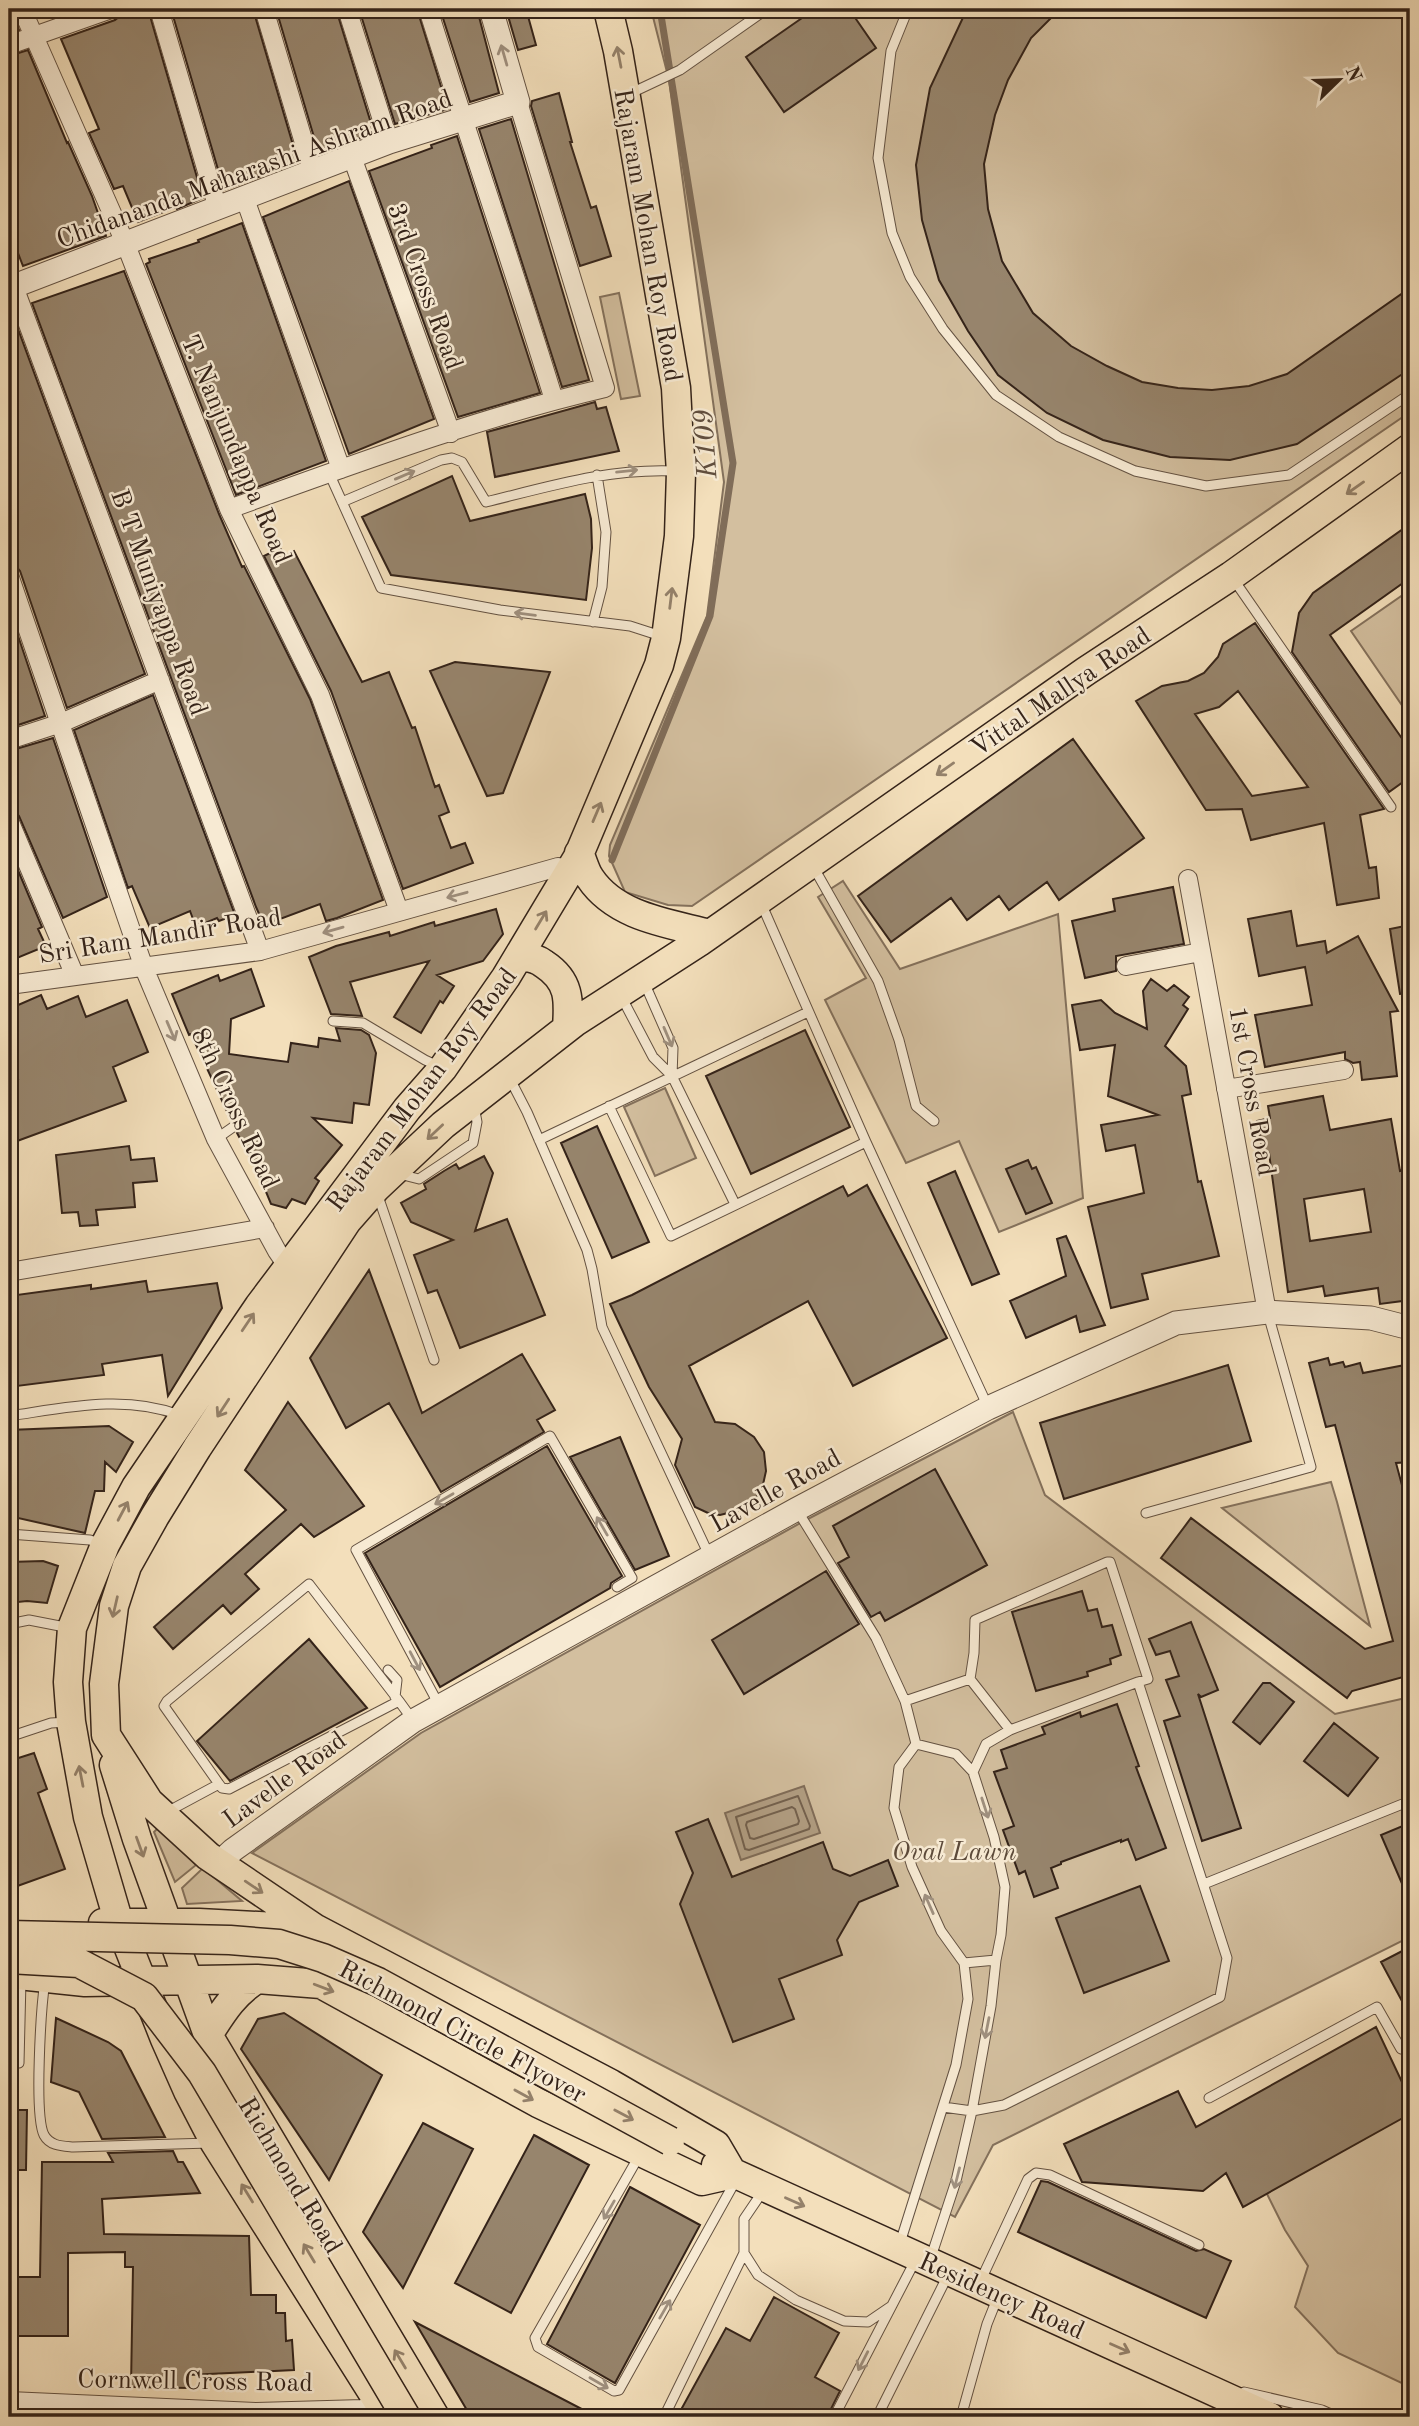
<svg xmlns="http://www.w3.org/2000/svg" width="1419" height="2426" viewBox="0 0 1419 2426" font-family="'Old Standard TT',serif">
	<style>
		.green { fill: #d3bf9f; stroke: #84715c; stroke-width: 2 }
		.water { fill: #b29f84; stroke: #806d59; stroke-width: 2 }
		.lines { fill: none; stroke-linecap: round; stroke-linejoin: round }
		.shore { stroke: #73614e; stroke-width: 2 }
		.stream { stroke: #806d59; stroke-width: 7 }
		.building { fill: #97856d; stroke: #342319; stroke-width: 2; fill-rule: evenodd }
		.service-casing { stroke: #645242; stroke-width: 11 }
		.minor-casing { stroke: #645242; stroke-width: 20 }
		.tertiary-casing { stroke: #645242; stroke-width: 25 }
		.primary-casing { stroke: #342319; stroke-width: 31 }
		.service { stroke: #f7ead3; stroke-width: 9 }
		.minor { stroke: #f7ead3; stroke-width: 18 }
		.tertiary { stroke: #f7ead3; stroke-width: 23 }
		.primary { stroke: #f3dfbb; stroke-width: 28 }
		.primary-bridge-casing { stroke: #342319; stroke-width: 31; stroke-linecap: butt }
		.primary-bridge { stroke: #f3dfbb; stroke-width: 28 }
		.oneway { stroke: #9f907f }
		.oneway2 { stroke: #94816a }
		.labels { text-anchor: middle; stroke-width: 5; stroke-linejoin: round; paint-order: stroke }
		.street-label { font-size: 26px; fill: #342319; stroke: #f7ead3 }
		.park-label { font-size: 26px; font-style: italic; fill: #5c4a3a; stroke: #f7ead3 }
		.water-label { font-size: 28px; font-style: italic; fill: #604e3e; stroke: #f7ead3 }
	</style>
	<rect width="100%" height="100%" fill="#f3dfbb"/>
	<filter id="stains"><feTurbulence type="fractalNoise" baseFrequency=".00286" numOctaves="4"/><feColorMatrix values="0 0 0 0 .2 0 0 0 0 .09 0 0 0 0 .02 0 0 0 .5 -.17"/></filter>
	<radialGradient id="worn" r=".72"><stop offset=".6" stop-color="#630" stop-opacity="0"/><stop offset="1" stop-color="#630" stop-opacity=".3"/></radialGradient>
	<path class="green" d="M651,9H1410V412L692,906L668,905L625,892L609,856L610,845L707,616L724,482L669,80Z
		M619,293L640,396L621,399L600,297Z
		M1410,590V717L1351,631Z
		M843,881L900,969L1058,914L1083,1198L999,1232L959,1141L906,1163L825,1000L866,978L818,897Z
		M665,1088L696,1158L655,1176L624,1107Z
		M1013,1412L1045,1495L1335,1714L1410,1697V1937L993,2145L955,2217L252,1853L421,1733L804,1521Z
		M1331,1482L1337,1502L1370,1626L1222,1508Z
		M159,1827L196,1865L175,1882L154,1832Z
		M203,1868L242,1901L187,1904L182,1888Z
		M1410,2111V2387L1338,2353L1295,2307L1308,2266L1285,2230L1264,2188Z"/>
	<path class="water" d="M804,1786L820,1833L741,1860L725,1813Z"/>
	<g class="lines">
		<path class="shore" d="M798,1796L810,1826L809,1829L749,1850L745,1849L736,1817Z
			M792,1807L795,1809L799,1821L798,1824L754,1839L750,1838L746,1825L747,1822Z"/>
		<path class="stream" d="M612,860L710,616L733,463L660,9"/>
	</g>
	<path class="building" d="M9,9H11L19,30L9,33Z
		M50,9H78L53,17Z
		M122,9H148L203,198L177,209L176,207L138,222L123,186L114,189L89,133L99,129L61,39L115,20L120,16Z
		M171,9H253L298,162L224,190Z
		M276,9H336L374,133L319,154Z
		M359,9H417L448,109L395,124Z
		M440,9H477L499,93L470,102Z
		M506,9H526L536,45L518,50Z
		M815,9H849L876,48L784,112L746,57Z
		M967,9H1060L1031,38L1008,80L995,115L984,164L988,209L1002,261L1033,313L1071,346L1107,366L1142,382L1178,388L1212,390L1249,386L1287,374L1410,288V369L1297,444L1230,460L1170,457L1103,440L1047,413L998,375L968,331L939,280L922,220L916,165L930,88Z
		M28,50L67,143L68,142L92,196L106,236L23,266L9,230V56Z
		M559,93L572,142H570L591,208L596,206L611,256L580,266L531,106L532,101Z
		M511,119L589,380L562,387L479,129Z
		M457,136L540,393L458,417L369,171L432,148L431,145Z
		M349,181L434,419L349,454L263,217Z
		M242,223L326,461L236,495L146,264L150,262L149,259L199,242L198,240Z
		M124,271L219,514L242,567L244,566L310,699L383,900L337,918L326,921L320,904L264,925L256,907L32,303Z
		M11,310L145,674L67,708L20,571L16,566L9,564V311Z
		M595,402L597,409L606,407L619,451L495,477L487,432Z
		M452,476L470,521L585,494L591,519L592,548L586,600L391,575L362,517Z
		M1410,524V578L1330,635L1410,750V777L1389,792L1292,652L1299,613L1313,593Z
		M280,548L285,556L294,551L362,682L389,672L412,728L415,727L435,787L439,785L449,812L439,816L451,848L465,843L473,863L403,889L331,691L264,556Z
		M9,609L45,716L9,728Z
		M1255,623L1384,809L1360,815L1369,868L1376,867L1379,898L1337,905L1324,823L1251,840L1242,809L1206,810L1136,701L1162,686L1188,681L1204,673L1218,657L1223,644ZM1238,691L1308,787L1252,796L1195,714L1219,707Z
		M455,662L550,672L503,793L487,796L430,671Z
		M153,695L235,915L219,921L217,918L196,927L190,911L150,928L132,886L128,888L74,730Z
		M53,738L107,897L63,918L19,816L15,811L9,809V751Z
		M1073,739L1144,838L1059,900L1047,882L1009,910L999,896L967,920L951,898L891,942L858,896Z
		M9,849L42,927L38,929L46,946L17,958L16,955L9,958Z
		M1173,887L1184,944L1116,956V971L1085,978L1072,921L1115,911L1113,899Z
		M496,909L503,934L483,961L437,975L454,986L443,1003L440,1001L421,1033L394,1017L429,961L350,982L362,1016L331,1014L309,957L336,946L389,932L390,936L434,922L435,926Z
		M1291,911L1297,946L1325,941L1327,953L1358,936L1398,1011L1390,1012L1397,1076L1362,1080L1360,1062L1353,1063L1345,1059V1052L1265,1067L1255,1015L1312,1005L1305,967L1259,976L1248,919Z
		M1410,925V993L1400,994L1390,929Z
		M251,969L264,1006L231,1019L229,1054L288,1062L291,1043L318,1047L319,1038L340,1041L336,1028L361,1030L369,1035L376,1053L369,1105L354,1103L352,1123L313,1118L342,1145L315,1178L319,1181L305,1204L292,1199L286,1208L271,1204L264,1187L265,1186L237,1133L243,1127L242,1122L236,1118L231,1120L191,1034L189,1035L172,994L218,975L220,981Z
		M1151,979L1167,991L1174,985L1189,997L1183,1005L1188,1009L1165,1046L1186,1066L1191,1094L1182,1096L1198,1182L1201,1181L1219,1256L1142,1274L1148,1299L1111,1308L1088,1207L1144,1193L1135,1145L1106,1151L1101,1125L1158,1115L1108,1096L1115,1045L1080,1050L1072,1005L1101,1000L1115,1013L1147,1029L1143,991Z
		M41,995L47,1009L78,996L86,1017L127,1000L148,1052L113,1067L126,1101L9,1144V1083L18,1079L9,1058V1009Z
		M805,1030L850,1127L751,1174L706,1076Z
		M1323,1096L1330,1130L1391,1119L1400,1171L1410,1169V1300L1380,1304L1378,1288L1325,1296L1323,1286L1288,1292L1269,1153L1263,1154L1257,1121L1270,1118L1268,1106ZM1364,1189L1371,1232L1310,1241L1304,1199Z
		M597,1126L649,1242L612,1258L561,1143Z
		M129,1146L131,1160L154,1158L157,1181L133,1183L135,1207L96,1210L98,1225L80,1226L78,1212L62,1213L56,1155Z
		M484,1156L493,1173L475,1231L507,1219L545,1315L460,1348L437,1290L428,1293L414,1255L453,1240L411,1222L401,1203L426,1189L424,1184L444,1171L456,1164L459,1169Z
		M1028,1160L1032,1169L1036,1167L1052,1203L1026,1214L1006,1169Z
		M955,1171L999,1274L972,1285L928,1183Z
		M867,1185L947,1338L853,1386L808,1301L689,1366L715,1422L735,1424L754,1437L764,1452L766,1471L762,1489L754,1500L740,1510L720,1515L708,1513L695,1507L675,1465L682,1439L649,1387L610,1304L632,1295L843,1186L848,1196Z
		M1066,1236L1105,1325L1080,1332L1076,1316L1026,1338L1010,1301L1066,1276L1057,1239Z
		M369,1270L422,1413L522,1354L555,1410L537,1420L544,1432L441,1492L389,1403L346,1428L310,1358Z
		M146,1281L148,1292L217,1283L222,1308L168,1396L162,1355L102,1364L104,1375L17,1386L9,1338V1296L91,1285V1289Z
		M1328,1358L1330,1365L1343,1362L1345,1367L1360,1363L1363,1373L1410,1364V1462L1396,1463L1410,1515V1682H1404L1403,1677L1352,1691L1347,1698L1161,1558L1191,1518L1365,1649L1393,1641L1335,1425L1326,1427L1309,1363Z
		M1228,1365L1251,1441L1064,1499L1040,1423Z
		M288,1402L364,1506L314,1537L301,1524L245,1574L259,1589L231,1614L223,1605L173,1649L154,1627L286,1510L245,1470Z
		M109,1426L133,1442L116,1472L105,1462L104,1491H95L85,1533L9,1516V1430Z
		M620,1437L669,1556L635,1570L570,1457Z
		M547,1446L622,1576L611,1583L610,1588L440,1687L365,1553Z
		M935,1469L987,1565L885,1621L880,1612L871,1617L838,1563L849,1557L833,1526Z
		M43,1561L58,1566L47,1603L27,1601L9,1603V1562Z
		M826,1571L859,1624L744,1694L712,1640Z
		M1082,1591L1088,1611L1097,1609L1102,1627L1112,1625L1121,1655L1110,1659L1111,1664L1087,1672L1088,1676L1036,1691L1012,1612Z
		M1191,1622L1218,1690L1201,1697L1198,1694L1241,1828L1202,1841L1164,1721L1180,1716L1166,1680L1179,1676L1170,1651L1156,1655L1149,1639Z
		M309,1639L367,1708L230,1781L197,1741Z
		M1263,1683H1270L1294,1702L1260,1744L1233,1722Z
		M1117,1704L1139,1766L1136,1767L1166,1848L1136,1860L1128,1839L1121,1842V1840L1061,1862V1864L1051,1868L1058,1888L1034,1897L1025,1871L1019,1874L1003,1830L1014,1826L994,1772L1007,1768L1001,1750L1045,1734L1042,1727L1080,1712L1081,1717Z
		M1334,1723L1378,1758L1348,1796L1304,1761Z
		M34,1753L47,1789L38,1793L65,1869L9,1889V1761Z
		M708,1819L732,1877L823,1842L833,1869L850,1876L888,1860L898,1886L859,1902L837,1940L842,1955L779,1979L794,2019L733,2042L680,1904L693,1873L676,1832Z
		M1405,1825L1410,1836V1902L1381,1835Z
		M1140,1886L1169,1961L1084,1993L1056,1918Z
		M1410,1947V2016L1381,1962Z
		M284,2013L382,2075L329,2180L241,2049L258,2019Z
		M56,2018L108,2042L121,2051L165,2137L102,2139L79,2092L51,2082Z
		M1376,2027L1410,2099V2114L1243,2207L1226,2173L1203,2191L1082,2182L1064,2144L1178,2091L1196,2127Z
		M9,2110H27L26,2170H9Z
		M423,2123L473,2149L403,2288L363,2232Z
		M534,2135L589,2165L511,2313L455,2283Z
		M173,2151L178,2162H183L200,2193L102,2199L104,2234L249,2236L251,2295H276V2313H285L286,2341L292,2340L294,2370L188,2375V2388L131,2387L133,2267H125V2252L68,2253V2336H11V2277H40L42,2162H113L108,2153Z
		M1041,2181L1048,2182L1196,2251L1204,2249L1231,2261L1206,2318L1018,2232Z
		M630,2187L700,2225L615,2383L547,2344Z
		M774,2297L839,2333L815,2377L840,2391L827,2417H677L726,2328L750,2341Z
		M415,2322L597,2417H471Z"/>
	<g class="lines">
		<defs>
			<path id="service" d="M908,9L891,51L878,158L892,233L910,277L943,329L996,395L1059,437L1135,471L1206,486L1289,475L1410,394
				M629,94L680,70L767,9
				M329,473L381,588L500,610L630,626L661,636
				M342,502L441,460L452,458L462,462L486,502C551,486 609,468 676,471
				M1234,580L1391,807
				M593,622L602,587L606,532L597,475
				M814,868L878,981L899,1040L916,1106L934,1121
				M761,903L866,1142L988,1407
				M644,982L673,1048L672,1076
				M622,998L653,1057L672,1076L735,1204
				M333,1021L363,1023L425,1060L438,1066
				M510,1079L527,1112L587,1250L592,1269L602,1327L709,1555
				M609,1106L671,1236L866,1142
				M216,1139L236,1125
				M539,1140L808,1012
				M399,1174L419,1179L473,1143L477,1122L474,1106
				M377,1193L434,1360
				M9,1416C65,1408 124,1394 179,1415
				M797,1510L876,1638L905,1701L916,1744
				M1146,1513L1311,1467L1268,1314
				M9,1534L90,1540L101,1544
				M9,1624L29,1620L70,1628
				M388,1670L397,1680L395,1697
				M970,1679L1010,1730
				M399,1701L229,1789L222,1788L219,1784L164,1706L167,1701L309,1584L399,1701L412,1719
				M905,1701L970,1679L974,1653L975,1620L1107,1562H1110L1148,1679L1138,1682
				M439,1705L356,1550L550,1436L632,1578L617,1587
				M9,1737L51,1723L69,1722
				M165,1813L219,1784
				M1204,1884L1410,1801
				M964,1963L996,1960
				M45,1981C41,2007 34,2115 44,2135C50,2146 62,2146 73,2147L210,2143
				M9,2062L19,2063L21,1980
				M1209,2098L1377,2007L1401,2049L1410,2044
				M943,2107L972,2111L1004,2105L1220,1997L1227,1958L1138,1682L1010,1730L986,1744L973,1772
				M639,2156L535,2338L538,2347L614,2391L619,2390L736,2180
				M900,2243L956,2065L968,1999L964,1963L941,1931L912,1867L894,1808L899,1767L916,1744L956,1754L973,1772L994,1837L1005,1887L1001,1935L996,1960L991,2006L972,2111L956,2181L930,2260
				M744,2253L758,2275L796,2300L844,2321L868,2322L890,2307
				M980,2282L1028,2179L1036,2173L1050,2175L1199,2245
				M1244,2392L1322,2410L1338,2417
				M664,2417L744,2253V2219L763,2191
				M834,2417L915,2261
				M877,2417L949,2273
				M961,2417L987,2324L997,2299"/>
			<path id="minor" d="M22,9L126,245L229,509L320,695L399,911
				M159,9L218,209
				M264,9L313,173
				M347,9L389,142
				M428,9C469,140 514,269 554,400
				M9,45L111,9
				M352,157L451,433
				M245,199L341,469
				M9,273L260,951
				M229,509C352,465 477,418 605,388L518,102
				M9,575L144,968L216,1139L277,1251L288,1267
				M9,740L61,723L160,680
				M9,820L75,976
				M1188,879L1267,1312
				M1126,966L1201,952
				M9,985L260,951L558,867L569,874
				M1226,1089L1344,1070
				M9,1272L265,1228
				M9,2401L256,2412L363,2409L377,2400"/>
			<path id="tertiary" d="M9,288L389,142L518,102L491,9
				M219,1863L233,1850L413,1721L797,1509L988,1408L1176,1323L1267,1312L1371,1318L1410,1328"/>
			<path id="primary" d="M579,853C583,861 585,871 590,878C616,917 668,923 710,934
				M518,958C528,956 536,958 544,964C570,981 569,1000 567,1028
				M114,1765L137,1839L208,2035L435,2417
				M103,1923H199L316,1929L611,2084L716,2145L733,2174
				M316,1929L208,1856L149,1802L106,1735L104,1684L114,1606L127,1566L155,1516L197,1448L347,1221L376,1188L443,1125L575,1022L699,942L1086,671L1231,576L1410,448
				M9,1974L85,1982L257,1979L321,1984L538,2103L702,2181L733,2174
				M208,2035C222,2013 234,1993 257,1979
				M716,2165L1270,2417
				M388,2417L215,2143L188,2091L165,2039L119,1923L88,1817L71,1722L68,1682L72,1628L105,1545L136,1487L259,1306L407,1109L443,1068L506,977L578,857L659,665L666,638L679,536L681,472L678,426L676,388L618,51L608,9"/>
		</defs>
		<use href="#service" class="service-casing"/>
		<use href="#minor" class="minor-casing"/>
		<use href="#tertiary" class="tertiary-casing"/>
		<use href="#primary" class="primary-casing"/>
		<use href="#service" class="service"/>
		<use href="#minor" class="minor"/>
		<use href="#tertiary" class="tertiary"/>
		<use href="#primary" class="primary"/>
		<defs>
			<path id="primary-bridge" d="M9,1935L230,1940L279,1944L323,1958L378,1982L670,2141
				M9,1959L79,1963L144,1997L202,2073L406,2417"/>
		</defs>
		<use href="#primary-bridge" class="primary-bridge-casing"/>
		<use href="#primary-bridge" class="primary-bridge"/>
	</g>
	<defs><path id="oneway-shaft" d="M-6 0H5M1.5-3L5.5 0L1.5 3" fill="none" stroke-width="1.6" stroke-linecap="round" stroke-linejoin="round" transform="scale(1.75)"/></defs>
	<g class="oneway">
		<use href="#oneway-shaft" transform="translate(504 55) rotate(-106)"/>
		<use href="#oneway-shaft" transform="translate(627 471) rotate(-6)"/>
		<use href="#oneway-shaft" transform="translate(405 475) rotate(-23)"/>
		<use href="#oneway-shaft" transform="translate(525 614) rotate(-173)"/>
		<use href="#oneway-shaft" transform="translate(457 895) rotate(165)"/>
		<use href="#oneway-shaft" transform="translate(333 930) rotate(164)"/>
		<use href="#oneway-shaft" transform="translate(171 1031) rotate(67)"/>
		<use href="#oneway-shaft" transform="translate(668 1037) rotate(67)"/>
		<use href="#oneway-shaft" transform="translate(444 1499) rotate(150)"/>
		<use href="#oneway-shaft" transform="translate(602 1526) rotate(-120)"/>
		<use href="#oneway-shaft" transform="translate(415 1661) rotate(62)"/>
		<use href="#oneway-shaft" transform="translate(985 1808) rotate(72)"/>
		<use href="#oneway-shaft" transform="translate(929 1904) rotate(-114)"/>
		<use href="#oneway-shaft" transform="translate(987 2028) rotate(101)"/>
		<use href="#oneway-shaft" transform="translate(957 2178) rotate(104)"/>
		<use href="#oneway-shaft" transform="translate(609 2210) rotate(120)"/>
		<use href="#oneway-shaft" transform="translate(665 2309) rotate(-60)"/>
		<use href="#oneway-shaft" transform="translate(863 2361) rotate(117)"/>
		<use href="#oneway-shaft" transform="translate(599 2383) rotate(30)"/>
	</g>
	<g class="oneway2">
		<use href="#oneway-shaft" transform="translate(619 57) rotate(-101)"/>
		<use href="#oneway-shaft" transform="translate(1355 488) rotate(145)"/>
		<use href="#oneway-shaft" transform="translate(671 598) rotate(-83)"/>
		<use href="#oneway-shaft" transform="translate(945 769) rotate(145)"/>
		<use href="#oneway-shaft" transform="translate(597 812) rotate(-67)"/>
		<use href="#oneway-shaft" transform="translate(541 920) rotate(-59)"/>
		<use href="#oneway-shaft" transform="translate(435 1132) rotate(137)"/>
		<use href="#oneway-shaft" transform="translate(248 1322) rotate(-56)"/>
		<use href="#oneway-shaft" transform="translate(223 1408) rotate(123)"/>
		<use href="#oneway-shaft" transform="translate(123 1511) rotate(-62)"/>
		<use href="#oneway-shaft" transform="translate(115 1607) rotate(103)"/>
		<use href="#oneway-shaft" transform="translate(81 1776) rotate(-101)"/>
		<use href="#oneway-shaft" transform="translate(140 1847) rotate(70)"/>
		<use href="#oneway-shaft" transform="translate(254 1887) rotate(34)"/>
		<use href="#oneway-shaft" transform="translate(324 1988) rotate(21)"/>
		<use href="#oneway-shaft" transform="translate(524 2095) rotate(29)"/>
		<use href="#oneway-shaft" transform="translate(624 2115) rotate(28)"/>
		<use href="#oneway-shaft" transform="translate(247 2193) rotate(-122)"/>
		<use href="#oneway-shaft" transform="translate(795 2202) rotate(24)"/>
		<use href="#oneway-shaft" transform="translate(309 2253) rotate(-121)"/>
		<use href="#oneway-shaft" transform="translate(1120 2348) rotate(24)"/>
		<use href="#oneway-shaft" transform="translate(400 2359) rotate(-121)"/>
	</g>
	<g class="labels">
		<g class="street-label">
			<text transform="translate(254 168) rotate(-20)" y="9">Chidananda Maharashi Ashram Road</text>
			<text transform="translate(649 235) rotate(80)" y="9">Rajaram Mohan Roy Road</text>
			<text transform="translate(426 286) rotate(70)" y="9">3rd Cross Road</text>
			<text transform="translate(237 449) rotate(67)" y="9">T. Nanjundappa Road</text>
			<text transform="translate(160 602) rotate(70)" y="9">B T Muniyappa Road</text>
			<text transform="translate(1060 691) rotate(-34)" y="9">Vittal Mallya Road</text>
			<text transform="translate(160 935) rotate(-9)" y="9">Sri Ram Mandir Road</text>
			<text transform="translate(421 1089) rotate(-53)" y="9">Rajaram Mohan Roy Road</text>
			<text transform="translate(1253 1091) rotate(80)" y="9">1st Cross Road</text>
			<text transform="translate(236 1108) rotate(65)" y="9">8th Cross Road</text>
			<text transform="translate(775 1490) rotate(-29)" y="9">Lavelle Road</text>
			<text transform="translate(284 1779) rotate(-36)" y="9">Lavelle Road</text>
			<text transform="translate(463 2031) rotate(28)" y="9">Richmond Circle Flyover</text>
			<text transform="translate(291 2175) rotate(59)" y="9">Richmond Road</text>
			<text transform="translate(1002 2295) rotate(24)" y="9">Residency Road</text>
			<text transform="translate(195 2380) rotate(1)" y="9">Cornwell Cross Road</text>
		</g>
		<g class="park-label">
			<text x="954" y="1860">Oval Lawn</text>
		</g>
		<g class="water-label">
			<text transform="translate(704 444) rotate(-94)" y="10">K109</text>
		</g>
	</g>
	<rect width="1419" height="2426" fill="none" stroke="#f3dfbb" stroke-width="35"/>
	<rect x="10" y="10" width="1398" height="2405" fill="none" stroke="#342319" stroke-width="3.5"/>
	<rect x="18" y="18" width="1384" height="2391" fill="none" stroke="#342319" stroke-width="2"/>
	<g transform="translate(1339 80) rotate(67)" stroke="#f7ead3" stroke-width="5" paint-order="stroke">
	<path d="M0-5L12 26L0 18L-12 26Z" fill="#342319"/>
	<text y="-10" font-size="19" font-weight="bold" text-anchor="middle" fill="#342319">N</text>
	</g>
	<rect width="100%" height="100%" filter="url(#stains)"/>
	<rect width="100%" height="100%" fill="url(#worn)"/>
</svg>
